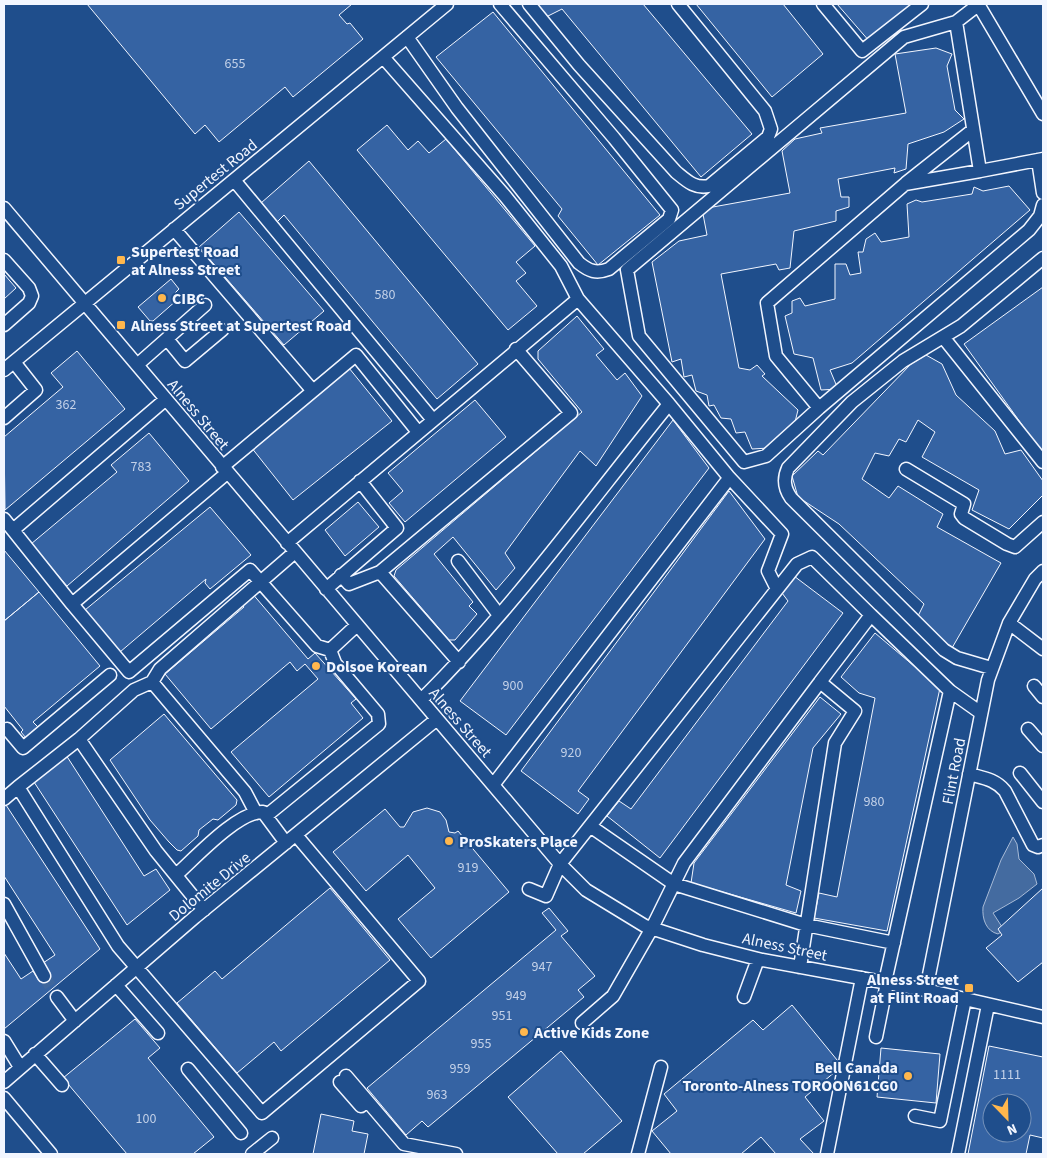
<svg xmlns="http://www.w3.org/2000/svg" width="1047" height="1158" viewBox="0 0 1047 1158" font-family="'Source Sans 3',sans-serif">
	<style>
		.water { fill: #446ba0; stroke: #a8bbd7 }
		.building { fill: #3563a3; stroke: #f2f6ff; fill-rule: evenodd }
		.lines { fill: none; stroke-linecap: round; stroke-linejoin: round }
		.minor-tunnel { stroke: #3f679d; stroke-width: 12; stroke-dasharray: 12 6; stroke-linecap: butt }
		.minor-casing { stroke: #f2f6ff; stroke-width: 15 }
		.minor { stroke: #1f4e8c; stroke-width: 12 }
		.poi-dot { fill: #ffb74d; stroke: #1f4e8c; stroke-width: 2 }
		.labels { text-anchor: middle; stroke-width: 4; stroke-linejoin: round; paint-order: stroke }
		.number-label { font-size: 14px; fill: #c3d1e8 }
		.street-label { font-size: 16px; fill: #f2f6ff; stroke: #1f4e8c }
		.poi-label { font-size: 16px; font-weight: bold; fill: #f2f6ff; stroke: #1f4e8c; text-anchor: start }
	</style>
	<rect width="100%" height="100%" fill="#1f4e8c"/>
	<path class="water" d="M1013,837L1017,844L1019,859L1034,874L1037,884L1019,898L993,913L1004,930L998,934C986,931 982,919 983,907L1001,860Z"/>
	<path class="building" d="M87,4H352L339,15L347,24L350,23L363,39L293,97L285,87L219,142L205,125L195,134Z
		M531,4H643L752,134L701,177L562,9L544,18Z
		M696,4H783L823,54L772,97Z
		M837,4H914L870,42Z
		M493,12L660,215L598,265L558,216L562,209L436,57Z
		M936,48L952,54L947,66L955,110L964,119L944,132L908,144L906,169L894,173L895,168L838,179L841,197H849V207L836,211V221L794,231L790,268L779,270L776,264L721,274L739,368L750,370L757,365L765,374L762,376L798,410L793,430L769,448L752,449L745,432L736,433L731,419L721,418L714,405L709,406L707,395L696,391L692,375L684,377L681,359L672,362L652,262L679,241L707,235L702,209L790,193L782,151L795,139L822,133L820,128L906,113L895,54Z
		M387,125L408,150L418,141L429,153L446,139L535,246L516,262L526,273L516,281L537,306L508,330L357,150Z
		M309,161L478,364L437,399L284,215L276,223L261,203Z
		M1009,186L1030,210L852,363L830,370L838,389L821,390L813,358L794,354L785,316L792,313V301L800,298L805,306L835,299V264H846L850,275L861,273L858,252H863L866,239L875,233L881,242L909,237L907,204L916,200L922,202L972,194L974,187L983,191Z
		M239,212L324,311L284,345L199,247Z
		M4,274L16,288L4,299Z
		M171,279L179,289L173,295L177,300L153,321H150L138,307Z
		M1043,287V454L964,344Z
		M577,316L604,349L596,355L617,380L625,373L642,396L596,466L580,451L505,553L515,568L496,590L453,537L434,554L473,602L469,606L477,614L455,640H449L394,576L396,570L582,412L538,359V351Z
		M77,351L125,409L5,510L4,437L63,387L51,373Z
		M926,355L942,364L956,395L995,431L1005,454L1021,450L1043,481V495L1009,529L972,510L979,490L922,457L935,432L918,420L906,442L899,439L889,456L875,453L862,479L889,498L898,486L943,514L937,527L1001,563L952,648L916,620L924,604L839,524L798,497L792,476L818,451L823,455L911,364Z
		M349,368L392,421L293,500L251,447Z
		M475,400L506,437L405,522L389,503L403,491L388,473Z
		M673,420L709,468L506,735L460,701Z
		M149,433L189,481L67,586L31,544L117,472L111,465Z
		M729,491L765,539L578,791L589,799L578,814L521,771Z
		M358,502L379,527L345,556L325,530Z
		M210,507L251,555L210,589L205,583L206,579L120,652L85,610Z
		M4,550L39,592L4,621Z
		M790,573L843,613L660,858L607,816L619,801L631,809L788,601L779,589Z
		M39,592L100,666L33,722L39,728L26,738L21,732L23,730L4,706V621Z
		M251,592L308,659L315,653L356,699L351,703L363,718L269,797L231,752L318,679L305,664L297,671L290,662L211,729L165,674L244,607L239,601Z
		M875,633L940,688L887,931L814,918L819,893L837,897L875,698L859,693L841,677Z
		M820,697L841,714L813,748L786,885L801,891L796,913L691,883L694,863Z
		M164,714L237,800L236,805L218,820L213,819L199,830L198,836L181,851L177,850L169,842L150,820L110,760Z
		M66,755L144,876L156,869L170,890L127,925L34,782Z
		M6,805L100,949L4,1029V953L21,979L33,971L40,982L50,973L43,963L55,955L4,876V807Z
		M427,808L440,812L446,820L449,832L455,833L458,831L509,892L431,958L398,919L435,888L408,855L366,891L333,852L385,809L400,827H404L413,812Z
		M330,888L390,960L281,1051L274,1042L237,1073L177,1003L215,971L222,979Z
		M1043,888V962L1018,982L986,948L1002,935L998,929Z
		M549,908L568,931L561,936L595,976L578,990L584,997L428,1127L422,1121L406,1135L367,1088L556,930L542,913Z
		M792,1005L842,1066L805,1097L824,1121L800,1139L814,1154H776L761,1137L741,1154H671L652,1131L677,1111L664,1094L753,1020L763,1030Z
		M135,1019L160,1048L148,1058L214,1137L193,1154H127L63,1078Z
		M989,1046L1043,1057V1138L1030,1135L1026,1154H968ZM992,1103H1022V1133H992Z
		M881,1048L940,1054L936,1103L877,1097Z
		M561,1051L622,1121L583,1154H558L508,1097Z
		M321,1114L354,1121L352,1131L368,1134L364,1154H313Z"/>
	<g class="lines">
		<path class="minor-tunnel" d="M44,976L57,997"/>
		<defs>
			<path id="minor" d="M529,4L579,65L676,172C687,181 695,189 709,186L768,137L771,129L765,111L678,4
				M823,4L862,51L922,4
				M978,4L1043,114
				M978,5L956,22L980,171L1043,159
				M956,22L904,37L627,270L639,336L744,462L766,456L819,408L1029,230L1040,216L1043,205
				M407,37L457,108L579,263C589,271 596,274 609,269L669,219L672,210L614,138L500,4
				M1038,160L1043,193
				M234,180L433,420
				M906,183L973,130
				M4,208L560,864L586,890L645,926L703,945L762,960L926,990L1043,1017
				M174,229L313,391L222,467
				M4,260L29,288L32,296L29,303L4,325
				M578,299L669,404
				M943,337L1043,462
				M167,339L185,361L222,330
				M137,365L205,305
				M4,370L447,4
				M313,391L356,355L418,432
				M819,408L776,356L767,303L905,184L980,171
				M4,418L36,390L14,362
				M906,469L964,504L961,514L964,518L1007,544L1015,547L1043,522
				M227,473L72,604L129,672L250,570L317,646L330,650L357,625
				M728,476L782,534L768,571L777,589
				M4,519L72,604
				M13,530L166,399
				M287,543L578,299L561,266L505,196L383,57
				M458,561L499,615
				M341,575L349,584L380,572
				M326,589L397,528L360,481
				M1009,623L1043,649
				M459,662L380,572L571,413L516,349
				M991,668L957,658L944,650L791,498C784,488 783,479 788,468L852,402L903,361L961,326L1043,258
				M152,682L160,669L295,552
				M820,682L871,615L950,691L885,982
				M1034,686L1043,697
				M950,691L981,713
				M421,700C512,610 588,504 669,404L728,476L727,481L493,785
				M7,729L23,748L110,675
				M1028,729L1043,746
				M79,739L134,690L152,682L245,792L256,813
				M1020,773L1043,802
				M969,774C983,778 995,779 1005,791L1033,845L1038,847L1043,845
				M18,787L79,739L156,851L204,910
				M4,799L18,787L118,946L262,1113L419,981L296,835
				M266,816L379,724L378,714L335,663L330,650
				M590,826L674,884L806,925L894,943
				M176,875C195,858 238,811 263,812L286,843
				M529,889L546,896L560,864L797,564L812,557L871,615
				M4,904L44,976
				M116,985L158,1033
				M926,990L988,680L1009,623L1035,579L1043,571
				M57,997L75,1021
				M744,997L758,959
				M582,1023L613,996L652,928L684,863L820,682L855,711L835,743L800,967
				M876,1037L887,983
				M4,1041L20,1067
				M35,1054L62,1085
				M188,1069L241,1133
				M346,1076L404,1144L456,1154
				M4,1082L195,917L437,719
				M340,1082L361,1106
				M4,1098L51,1154
				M915,1116L940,1121L965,999
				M252,1154L272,1138
				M638,1154L661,1067
				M827,1154L862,978
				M958,1154L988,1005"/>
		</defs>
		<use href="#minor" class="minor-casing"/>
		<use href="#minor" class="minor"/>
	</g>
	<g class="poi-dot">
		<rect x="116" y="255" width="10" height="10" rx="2.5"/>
		<circle cx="162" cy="298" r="5"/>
		<rect x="116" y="320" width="10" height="10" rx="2.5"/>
		<circle cx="316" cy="666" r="5"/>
		<circle cx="449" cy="841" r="5"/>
		<rect x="964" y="983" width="10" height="10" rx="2.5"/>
		<circle cx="524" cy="1032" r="5"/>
		<circle cx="908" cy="1076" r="5"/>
	</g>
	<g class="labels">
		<g class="number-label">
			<text x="235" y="68">655</text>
			<text x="385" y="299">580</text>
			<text x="66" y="409">362</text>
			<text x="141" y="471">783</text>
			<text x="513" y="690">900</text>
			<text x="571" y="757">920</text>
			<text x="874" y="806">980</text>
			<text x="468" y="872">919</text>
			<text x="542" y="971">947</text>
			<text x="516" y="1000">949</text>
			<text x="502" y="1020">951</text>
			<text x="481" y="1048">955</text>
			<text x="460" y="1073">959</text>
			<text x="1007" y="1079">1111</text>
			<text x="437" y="1099">963</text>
			<text x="146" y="1123">100</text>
		</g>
		<g class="street-label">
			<text transform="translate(215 174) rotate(-39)" y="6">Supertest Road</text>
			<text transform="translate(199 414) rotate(50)" y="6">Alness Street</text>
			<text transform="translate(461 722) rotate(49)" y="6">Alness Street</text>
			<text transform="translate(953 771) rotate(-79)" y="6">Flint Road</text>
			<text transform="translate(209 886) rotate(-39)" y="6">Dolomite Drive</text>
			<text transform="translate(785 946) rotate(12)" y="6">Alness Street</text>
		</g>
		<g class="poi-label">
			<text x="131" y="257">Supertest Road<tspan x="131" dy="18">at Alness Street</tspan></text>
			<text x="172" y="304">CIBC</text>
			<text x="131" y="331">Alness Street at Supertest Road</text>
			<text x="326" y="672">Dolsoe Korean</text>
			<text x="459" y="847">ProSkaters Place</text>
			<text x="959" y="985" text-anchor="end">Alness Street<tspan x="959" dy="18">at Flint Road</tspan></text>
			<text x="534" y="1038">Active Kids Zone</text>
			<text x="898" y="1073" text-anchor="end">Bell Canada<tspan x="898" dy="18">Toronto-Alness TOROON61CG0</tspan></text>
		</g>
	</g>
	<rect width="1047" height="1158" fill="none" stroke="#f2f6ff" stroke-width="10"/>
	<g transform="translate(1007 1118) rotate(157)"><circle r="24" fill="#1f4e8c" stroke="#7391ba"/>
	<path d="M0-4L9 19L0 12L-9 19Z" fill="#ffb74d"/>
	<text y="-8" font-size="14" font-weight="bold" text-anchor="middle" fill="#f2f6ff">N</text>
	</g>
</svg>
